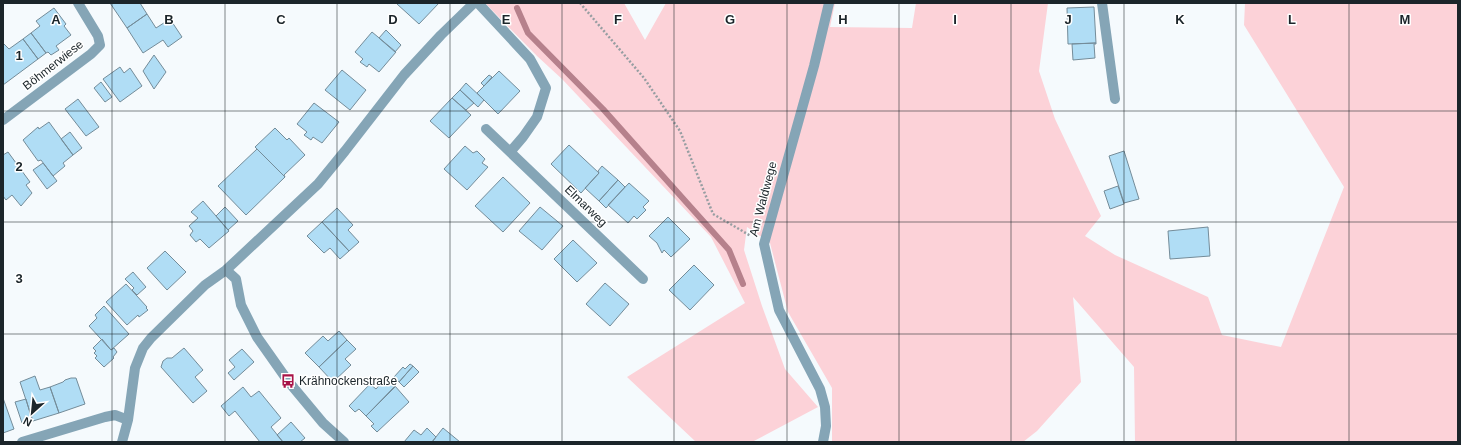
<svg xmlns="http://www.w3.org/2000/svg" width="1461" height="445" viewBox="0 0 1461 445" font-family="Helvetica,sans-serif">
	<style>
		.green { fill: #fcd2d8 }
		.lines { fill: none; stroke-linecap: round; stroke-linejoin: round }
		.stream { stroke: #b6818c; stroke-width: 6 }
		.building { fill: #b0ddf5; stroke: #748c99 }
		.path { stroke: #979ea2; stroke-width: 2.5; stroke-dasharray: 2 2; stroke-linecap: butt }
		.minor { stroke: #85a5b6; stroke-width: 10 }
		.grid { fill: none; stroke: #1b252a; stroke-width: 1; stroke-opacity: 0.55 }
		.labels { text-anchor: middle; stroke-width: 3; stroke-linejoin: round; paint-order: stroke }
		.street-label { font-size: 12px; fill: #1b252a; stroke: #fff }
		.poi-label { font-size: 12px; fill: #1b252a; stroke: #fff; text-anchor: start }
		.grid-label { font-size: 13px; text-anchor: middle; font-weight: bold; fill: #1b252a; stroke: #fff; stroke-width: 3; stroke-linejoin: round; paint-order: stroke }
	</style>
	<rect width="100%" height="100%" fill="#f5fafd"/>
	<path class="green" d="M485,3H624L645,40L666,3H835L830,27L912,28L916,3H1048L1039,71L1055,119L1101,216L1085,236L1115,255L1208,297L1222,335L1281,347L1344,187L1244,25L1245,3H1458V442H1135L1134,367L1073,297L1081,382L1037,431L1023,442H832V388L788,312L770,243L747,227L744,250L762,306L785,369L818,407L752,442H696L627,377L745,303L711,237L562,79L537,56Z"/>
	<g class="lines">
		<path class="stream" d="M517,8L528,33L603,109L729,250L743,284"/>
	</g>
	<path class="building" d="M110,3H140L147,14L127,28Z
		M398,3H439L419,24L397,4Z
		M1094,7L1096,43L1068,44L1067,8Z
		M54,8L66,24L64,26L71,35L56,46L59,50L51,55L48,52L46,53L31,33L40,26L36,21Z
		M147,14L156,28L170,19L182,37L168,47L163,40L143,53L127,28Z
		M386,30L401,45L395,52L379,38Z
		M372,32L396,52L379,72L369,64L367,67L360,62L363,59L355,52Z
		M31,33L46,53L38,59L23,39Z
		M23,39L38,59L3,85V43L9,49Z
		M1096,43V44H1094L1095,58L1073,60L1072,44Z
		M154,55L166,72L154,89L143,71Z
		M120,67L124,73L130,68L142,86L120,102L103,79Z
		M342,70L366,90L350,110L325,90Z
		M499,71L520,91L498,114L477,93Z
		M489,75L492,77L484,86L481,83Z
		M101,82L112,97L105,102L94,88Z
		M466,83L484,100L478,107L460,90Z
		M460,90L474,103L466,110L452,98Z
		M452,98L471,115L449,138L430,121Z
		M78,99L99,127L86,136L65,109Z
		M314,103L339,122L322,143L313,137L311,140L304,135L307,132L297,124Z
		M49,122L73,155L63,163L65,166L53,176L41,160L38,161L23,140L38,127L39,129Z
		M275,128L287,140L289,138L305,155L284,175L285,177L255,147Z
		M70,132L82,148L73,155L61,139Z
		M569,145L599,173L581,193L551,164Z
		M465,146L473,153L477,151L485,159L482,163L488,167L467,190L444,169Z
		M255,147L285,177L246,215L218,186L257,149Z
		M1124,151L1139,199L1124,203L1109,156Z
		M8,152L30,182L26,185L32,193L21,206L12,195L6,200L3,196V155Z
		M43,163L57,181L47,189L33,170Z
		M602,166L618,180L599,201L585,188L599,173L598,171Z
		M503,177L530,203L503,232L475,206Z
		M618,180L625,187L606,208L599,201Z
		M629,183L649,201L643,207L646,210L637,219L634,216L628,223L608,205Z
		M1118,186L1124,204L1110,209L1104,191Z
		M203,201L229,231L209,248L200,239L196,242L190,235L193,231L189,226L198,218L191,212Z
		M225,207L238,221L228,230L216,216Z
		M540,207L563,226L542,250L519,231Z
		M337,208L353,225L348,230L359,242L349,251L322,222Z
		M668,217L690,239L671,257L664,250L662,253L657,243L649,236Z
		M322,222L349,251L340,259L330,248L324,253L307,236Z
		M1208,227L1210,256L1170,259L1168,231Z
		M573,240L597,263L577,282L554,259Z
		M165,251L186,272L167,290L147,268Z
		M694,265L714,285L690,310L669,290Z
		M133,272L146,287L137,295L132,290L134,288L125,279Z
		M605,283L629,304L610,326L586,304Z
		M126,284L147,307L146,308L148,310L139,317L138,315L127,325L106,302Z
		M104,306L129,334L111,350L89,326L97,318L95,315Z
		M339,331L347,340L319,367L305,353L323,336L328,341Z
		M102,339L111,350L114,348L117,352L113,357L114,358L104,367L95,358L97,356L94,353L96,351L93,348Z
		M347,340L356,349L345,359L351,365L333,382L319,367Z
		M184,348L203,370L195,377L207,391L193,403L161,367L163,361L167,358H172Z
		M242,349L254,362L234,380L228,373L235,367L229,360Z
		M410,364L413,366L399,382L394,377L403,367L405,369Z
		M413,366L419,372L404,387L399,382Z
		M35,376L40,390L50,387L59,413L33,421L20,382Z
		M71,378H76L85,404L59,413L50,387L63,382L65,380Z
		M386,378L395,387L366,416L359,409L355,412L349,406L370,384L376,389Z
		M395,386L409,402L377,432L371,426L374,424L366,416Z
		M243,387L251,397L259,391L281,418L271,427L283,442H260L235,411L229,416L221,406Z
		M3,398L14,429L3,433Z
		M26,399L32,420L22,423L15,402Z
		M291,422L305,438L300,442H283L277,435Z
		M427,428L436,437L432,442H404L414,430L421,435Z
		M443,428L460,442H432Z"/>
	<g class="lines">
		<path class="path" d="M580,3L644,78L680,131L713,214L751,236"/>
		<path class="minor" d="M478,3L530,59L546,88L537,117L523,137L511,151
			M1102,3L1115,99
			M3,120L91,54L100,45L98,36L78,3
			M486,129L643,279
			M226,270L236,279L241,305L257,337L288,381L323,423L344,442
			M22,442L105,417L115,415L128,420
			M122,442L128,420L135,368L143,348L151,338L205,285L226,270L318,184L345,151L404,75L441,35L474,3
			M823,442L826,426L825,407L820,389L779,310L764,244L814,66L829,3"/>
	</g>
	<path class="grid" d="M112,3V442M225,3V442M337,3V442M450,3V442M562,3V442M674,3V442M787,3V442M899,3V442M1011,3V442M1124,3V442M1236,3V442M1349,3V442M3,111H1458M3,222H1458M3,334H1458"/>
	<defs>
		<symbol id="bus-bare" viewBox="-9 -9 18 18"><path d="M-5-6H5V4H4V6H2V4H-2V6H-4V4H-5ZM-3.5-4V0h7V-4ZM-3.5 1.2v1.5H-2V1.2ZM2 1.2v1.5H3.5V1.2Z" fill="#a91448" stroke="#fff" stroke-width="2.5" paint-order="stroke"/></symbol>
	</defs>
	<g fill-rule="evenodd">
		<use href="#bus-bare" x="278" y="371" width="20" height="20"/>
	</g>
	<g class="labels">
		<g class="street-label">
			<text transform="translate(53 65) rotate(-38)" y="4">Böhmerwiese</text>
			<text transform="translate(763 199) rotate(-75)" y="4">Am Waldwege</text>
			<text transform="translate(586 206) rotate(44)" y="4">Elmarweg</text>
		</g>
		<g class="poi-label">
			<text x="299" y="385">Krähnockenstraße</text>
		</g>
	</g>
	<g class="grid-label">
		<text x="56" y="24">A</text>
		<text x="169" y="24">B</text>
		<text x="281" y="24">C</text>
		<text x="393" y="24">D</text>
		<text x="506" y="24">E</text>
		<text x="618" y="24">F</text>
		<text x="730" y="24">G</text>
		<text x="843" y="24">H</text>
		<text x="955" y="24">I</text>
		<text x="1068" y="24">J</text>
		<text x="1180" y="24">K</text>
		<text x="1292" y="24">L</text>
		<text x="1405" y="24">M</text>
		<text x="19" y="60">1</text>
		<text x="19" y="171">2</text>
		<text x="19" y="283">3</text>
	</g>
	<rect width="1461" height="445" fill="none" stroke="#1b252a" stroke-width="8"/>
	<g transform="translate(32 413) rotate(207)" stroke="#ffffff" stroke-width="3" paint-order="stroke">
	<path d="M0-3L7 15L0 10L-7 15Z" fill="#1b252a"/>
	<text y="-6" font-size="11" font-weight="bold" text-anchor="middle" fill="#1b252a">N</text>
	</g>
</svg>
